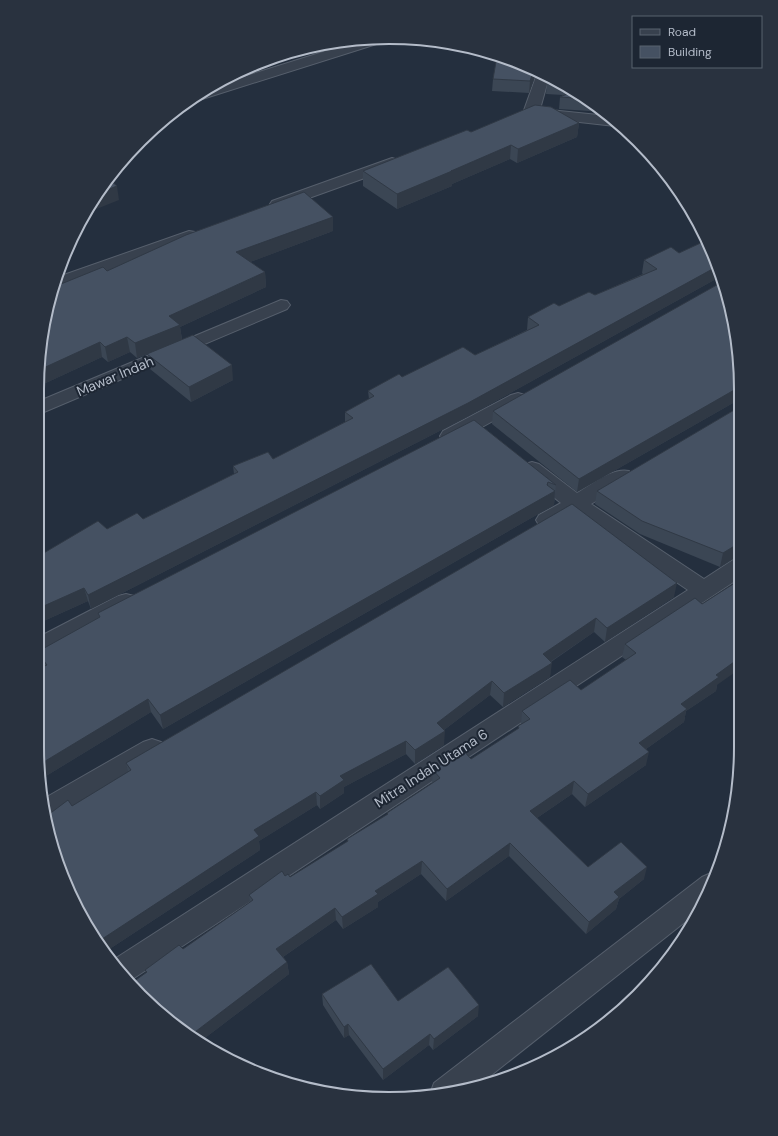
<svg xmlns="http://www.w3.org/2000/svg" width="778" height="1136" viewBox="0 0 778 1136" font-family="'DM Sans',sans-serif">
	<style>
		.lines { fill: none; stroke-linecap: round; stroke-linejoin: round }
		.street-casing { stroke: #565f6c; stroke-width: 2 }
		.street { fill: #38414e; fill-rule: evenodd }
		.wall { fill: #3b4654 }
		.shaded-wall { fill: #303945 }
		.building { fill: #455162; stroke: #303945 }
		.labels { text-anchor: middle; stroke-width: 4; stroke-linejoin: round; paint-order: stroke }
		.street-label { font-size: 14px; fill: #b4bcc9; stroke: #1d2633 }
		.rim { fill: none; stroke: #b4bcc9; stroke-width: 2 }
	</style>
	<rect width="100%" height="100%" fill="#242f3e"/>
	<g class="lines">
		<defs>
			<path id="street" d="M387,37L386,41L196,101H187L211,87L361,40Z
				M538,71L549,77L540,109L608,116L619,125L615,126L526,116L523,113Z
				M392,158L398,160L400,163L398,166L284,207L278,209L272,207L270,204L272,201Z
				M189,231L195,232L197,236L195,240L62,288L54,289L58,277Z
				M281,300L287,301L290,305L287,309L37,415V402Z
				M518,393L525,395L528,399L525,403L457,441L450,443L443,441L440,436L443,431L511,395Z
				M532,462L539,464L577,493C591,485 613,467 629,471L632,476L629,481L591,504L704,579L733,560L741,558V577L131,980L113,960L688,590L575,513C563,520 553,529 539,525L536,520L539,515L561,503L525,474L522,469L525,464Z
				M126,594L134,596L137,602L134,608L45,654L37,657V638L118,596Z
				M152,739L161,742L164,749L161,756L56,818L49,820L45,798L143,742Z
				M711,873L714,874L705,903L700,910L480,1084L458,1092L430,1094L434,1083L702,877Z"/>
		</defs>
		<use href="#street" class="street-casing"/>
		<use href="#street" class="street"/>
	</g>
	<path class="wall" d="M537,71L529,93L492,91L493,79Z
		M548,77L584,96L604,112L559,109L560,97L563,95L546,94L547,82Z
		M579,123L577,137L517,163L510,159L452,184V186L397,209L363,186V171L471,132Z
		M333,231L250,262L265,272L266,287L180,327L182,339L233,380L191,402L150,369L148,354L137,358L130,352L108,362L102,357L37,387L44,321L107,271Z
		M644,260L716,279L467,417L91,609L88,601L37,624L107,529L143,519L234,474L233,466L273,459L345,422V412L369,399L368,391L402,377L475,355L527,330L528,317L595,295L643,274L642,273Z
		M741,389V401L733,403L577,492L492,424L493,411Z
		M741,406L733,559L720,567L640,534L595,504L597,491Z
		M474,420L556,485L554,505L163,729L151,712L46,776L47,778L43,780L37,747L42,667L37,652L99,617L98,613Z
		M572,504L674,597L605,642L594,632L551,662L550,677L503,707L490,695L444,730V745L415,764L406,754L344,787V793L320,809L317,805L259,841L260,850L105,952L96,943L72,806L128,772L126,763Z
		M702,604L717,685L716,691L686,711L684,722L646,749V765L585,807L572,794L537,818L588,867L644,879L619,899L616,909L586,934L509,856L446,901L421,874L378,902V907L343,929L336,920L283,957L287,962L289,974L201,1041L175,1026L146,973L145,970L183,949L250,902L249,895L285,876L290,877L347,842V839L387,815V813L433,783H432L433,770L471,759L518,729V726L521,724L522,711L581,690L626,660L622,657L625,644Z
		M322,994L398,1001L478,1016L433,1050L429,1045L383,1080L349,1035L344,1038L323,1005Z"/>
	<path class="shaded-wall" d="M534,69L537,71L529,93L530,81Z
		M579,123L577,137L517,163L518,149Z
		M511,145L510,159L452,184V186L397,209V194Z
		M117,186L119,200L89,212L104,191Z
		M333,217V231L237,267L236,252Z
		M718,266L721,278L716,279L467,417L91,609L88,595Z
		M265,272L266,287L180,327L182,340L137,358L135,343L169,316Z
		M127,337L130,352L108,362L105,347Z
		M100,342L102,357L37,387L39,370Z
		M232,365L233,380L191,402L189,387Z
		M741,388V401L733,403L577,492L579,479L736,389Z
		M548,482L547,496L555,491L554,505L163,729L160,715L547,485Z
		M741,544V557L733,559L720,567L723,553L736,545Z
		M677,583L674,597L605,642L607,628Z
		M84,588L88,601L37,624V609Z
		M596,618L594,632L541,668L543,654Z
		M741,657V668L717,685L716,691L686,711L684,722L636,756L639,743L681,704L716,675Z
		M552,663L550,677L503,707L504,693Z
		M492,681L490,695L436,736L437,723Z
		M148,699L151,712L46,776L47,778L43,780L40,766L42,763Z
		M445,731L444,745L415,764V750Z
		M406,741V754L344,787V793L320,809V796L340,776Z
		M649,752L646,765L585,807L588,794Z
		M574,781L572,794L528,824L530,811Z
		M316,792L317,805L259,841L260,850L105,952L97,943L254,830Z
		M510,843L509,856L446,901L447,889Z
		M422,861L421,874L378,902V907L343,929L342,917L375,891Z
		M647,867L644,879L619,899L616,909L586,934L589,922L614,892Z
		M335,908L336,920L277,961L276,949Z
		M287,962L289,974L201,1041L191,1035Z
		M479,1005L478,1016L433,1050L434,1039Z
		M348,1024L349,1035L344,1038V1027Z
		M430,1034L429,1045L383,1080V1069Z"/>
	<path class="building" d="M497,56L523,64L534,69L530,81L493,79Z
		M548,77L560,83L547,82Z
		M574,91L584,96L587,99L560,97Z
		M535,105L551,107L579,123L518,149L511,145L451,171H452L397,194L363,171L467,130L471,132Z
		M111,181L117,186L104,191Z
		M304,192L333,217L236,252L265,272L169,316L180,325L135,343L127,337L105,347L100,342L39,370L44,321L56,286L103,267L107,271L186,235Z
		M707,240L714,254L718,266L468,403L88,595L84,588L37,609V557L98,521L107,529L137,513L143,519L238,472L233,466L268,452L273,459L353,418L345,412L374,396L368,391L399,374L402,377L463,347L475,355L539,325L528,317L554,303L559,306L589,292L595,295L657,269L644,260L671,247L679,253Z
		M722,282L734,320L741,388L736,389L579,479L493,411Z
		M193,335L232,365L189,387L147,354Z
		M741,406V544L736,545L723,553L642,521L597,491Z
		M474,420L556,485L548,482L547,485L555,491L160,715L148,699L42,763L43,764L40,766L37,747V669L47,665L37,652L100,617L98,613Z
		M572,504L677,583L607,628L596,618L543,654L552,663L504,693L492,681L437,723L445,731L415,750L406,741L340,776L344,780L320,796L316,792L254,830L259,836L96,943L56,860L48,815L68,800L72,806L131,770L126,763Z
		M741,579V638L739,639L741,640V657L716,675L719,677L681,704L687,709L639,743L649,752L588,794L574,781L530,811L588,867L621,842L647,867L614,892L619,897L589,922L510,843L447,889L422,861L375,891L378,894L342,917L335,908L276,949L287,962L191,1035L175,1026L133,982L147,972L145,970L179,945L183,949L253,900L249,895L282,871L285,876L288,874L290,877L348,841L347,839L388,814L387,813L440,778L433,770L463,750L471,759L519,728L518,726L530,719L522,711L570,680L581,690L636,653L625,644L695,598L702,604Z
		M371,964L398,1001L448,967L479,1005L434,1039L430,1034L383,1069L348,1024L344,1027L322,994Z
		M644,987L638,996L591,1032Z
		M575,1042L577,1043L565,1052L563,1053Z"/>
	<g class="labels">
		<g class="street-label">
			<text transform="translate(115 376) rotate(-23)" y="5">Mawar Indah</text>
			<text transform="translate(431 768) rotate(-33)" y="5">Mitra Indah Utama 6</text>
		</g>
	</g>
	<path d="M0 0H778V1136H0ZM389 44H389A345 345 0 0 1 734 389V747A345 345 0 0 1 389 1092H389A345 345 0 0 1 44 747V389A345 345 0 0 1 389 44Z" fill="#29323f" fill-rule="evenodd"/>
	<path class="rim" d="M389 44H389A345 345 0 0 1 734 389V747A345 345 0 0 1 389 1092H389A345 345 0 0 1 44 747V389A345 345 0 0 1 389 44Z"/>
	<rect x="632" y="16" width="130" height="52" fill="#1d2633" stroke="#59626f"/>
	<rect x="640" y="29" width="20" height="6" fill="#38414e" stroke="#59626f"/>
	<text x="668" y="36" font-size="12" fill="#b4bcc9">Road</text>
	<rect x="640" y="46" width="20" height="12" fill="#455162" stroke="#59626f"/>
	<text x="668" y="56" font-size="12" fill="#b4bcc9">Building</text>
</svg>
